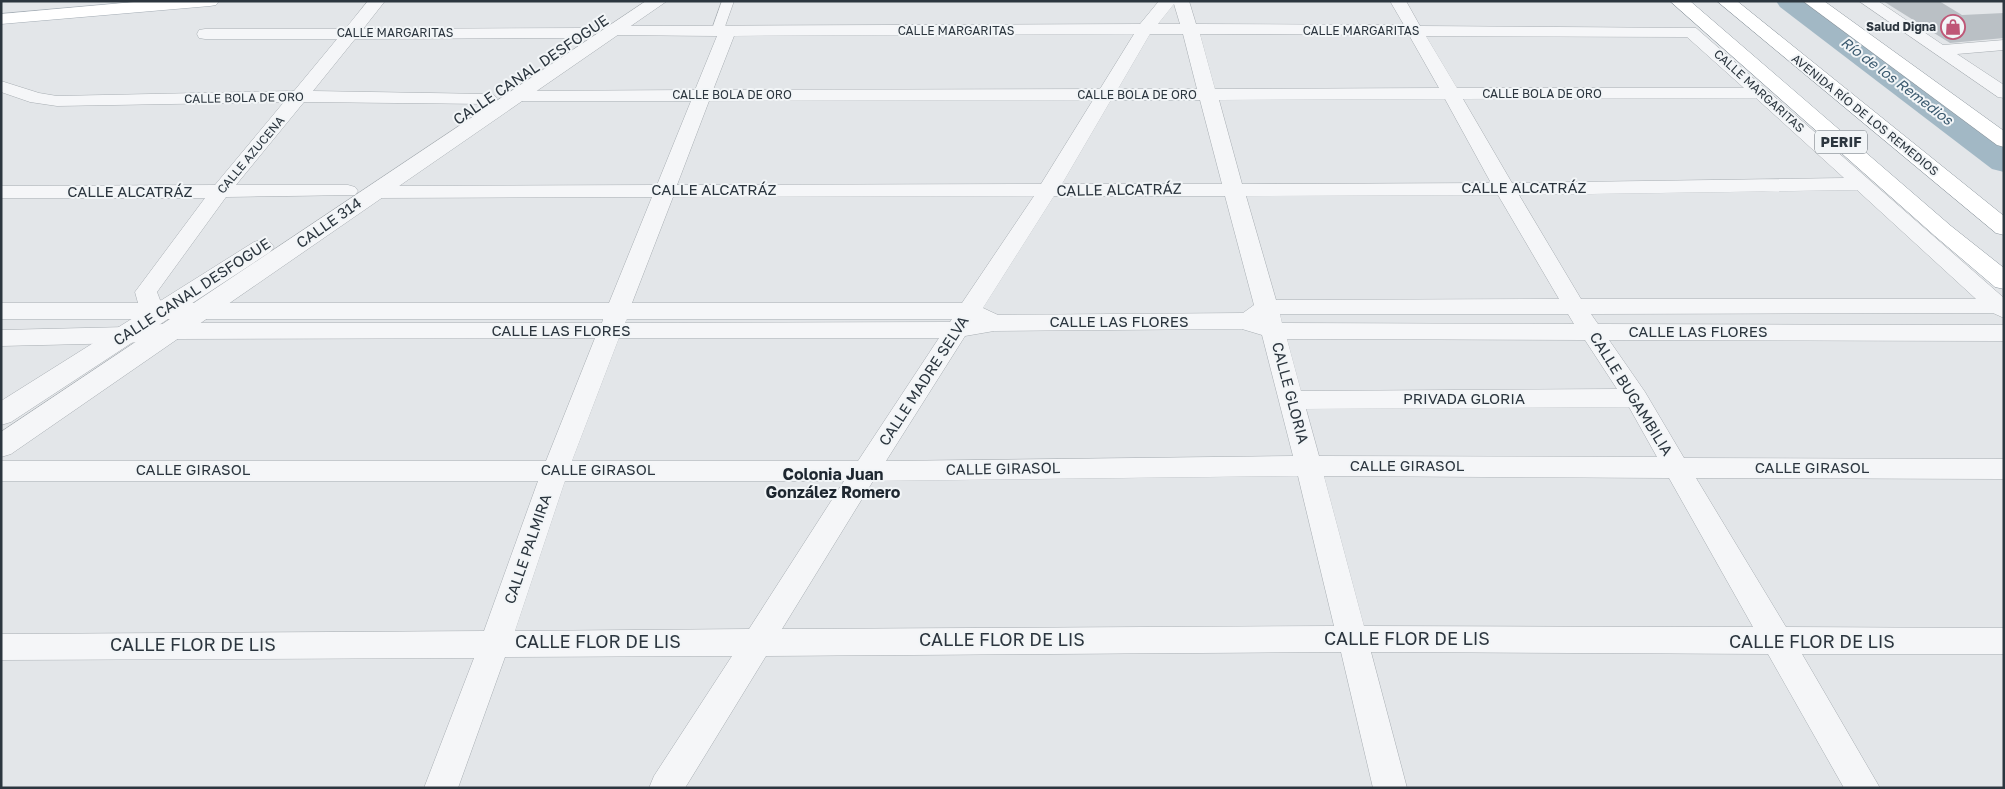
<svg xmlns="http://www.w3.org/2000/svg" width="2005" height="789" viewBox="0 0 2005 789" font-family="'Golos Text',sans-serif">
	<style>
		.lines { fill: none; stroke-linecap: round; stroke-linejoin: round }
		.river { fill: #a2b8c5; fill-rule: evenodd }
		.building { fill: #bac0c5 }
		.pedestrian-casing { stroke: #a8aeb3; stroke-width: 1 }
		.minor-casing { stroke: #a8aeb3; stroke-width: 1 }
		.tertiary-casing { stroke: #a8aeb3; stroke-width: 1 }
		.primary-casing { stroke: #a3acb4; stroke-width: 1 }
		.trunk-casing { stroke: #8c969e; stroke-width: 1 }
		.motorway-casing { stroke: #8c969e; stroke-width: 1 }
		.pedestrian { fill: #f5f6f8; fill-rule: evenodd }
		.minor { fill: #f5f6f8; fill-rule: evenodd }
		.tertiary { fill: #f5f6f8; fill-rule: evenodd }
		.primary { fill: #fff; fill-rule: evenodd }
		.trunk { fill: #fff; fill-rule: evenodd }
		.motorway { fill: #fff; fill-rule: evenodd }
		.labels { text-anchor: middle; stroke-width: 4; stroke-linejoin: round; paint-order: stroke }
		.far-poi-label { font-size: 12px; font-weight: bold; fill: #2c363f; stroke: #f2f5f7; text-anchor: end }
		.far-street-label { font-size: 12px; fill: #2c363f; stroke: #f2f5f7 }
		.far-water-label { font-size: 14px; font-style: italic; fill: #3b5a6f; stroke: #f2f5f7 }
		.shield { fill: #f2f5f7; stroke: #676f76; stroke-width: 1 }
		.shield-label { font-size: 14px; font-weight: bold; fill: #2c363f }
		.street-label { font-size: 15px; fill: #2c363f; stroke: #f2f5f7 }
		.neighbourhood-label { font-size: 16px; font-weight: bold; fill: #1e2730; stroke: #f2f5f7 }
		.near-street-label { font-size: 18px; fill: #2c363f; stroke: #f2f5f7 }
	</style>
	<rect width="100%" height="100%" fill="#e3e6e9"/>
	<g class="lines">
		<path class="river" d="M1776,1H1808L2004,146V172L1992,169L1780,7Z"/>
	</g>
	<path class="building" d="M1883,1H1939L1962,15L2004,13V38L1950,43Z"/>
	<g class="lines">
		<defs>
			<path id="pedestrian" d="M722,1H734L723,32L717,36L711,32Z"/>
			<path id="minor" d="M368,1H385L363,29L585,28L591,29L593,33L591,37L585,38L355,39L313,91L488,94L494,95L497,99L494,103L488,104L304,102L236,185H348L355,187L358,191L355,195L226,197L157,292L160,300L166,303H609L652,197L374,198L367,196L364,192L367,188L374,186L657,185L691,101H515L509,100L506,96L509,92L515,91L695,90L717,36L606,35L604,31L606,27L612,26L1140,24L1159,1H1189L1196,24L1404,25L1390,1H1406L1420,26L1696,28L2004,298V318L1993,313L1591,314L1598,324L2004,325V341L1609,340L1645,392L1684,458L2004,459V479L1696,478L1786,627L2004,628V654H1802L1880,788H1844L1768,654L1371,652L1407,788H1373L1341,652L766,656L685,788H649L654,776L732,656L505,657L458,788H424L474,658L1,660V634L484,631L538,481H1V461H546L595,338L174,339L127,343L1,346V330L127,327L174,323H602L603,319H1V303H138L135,292L205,198H1V186L215,185L284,102L57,106L30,102L1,92V81L39,93L57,96L294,91L337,39H205L199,38L197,34L199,30L205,29H345ZM1174,4L1180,24H1158ZM1134,34L1100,89L713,90L734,36ZM1150,34H1183L1197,89H1118ZM1200,34L1409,35L1439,88L1215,89ZM1426,36L1687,37L1744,88H1457ZM1756,98L1844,178L1512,183L1463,99ZM1445,99L1491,183L1242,184L1219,100ZM1093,100L1041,184L677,185L709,101ZM1111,100H1200L1222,184H1062ZM1857,190L1976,299H1581L1519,195ZM1498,195L1559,299L1276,300L1246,196ZM1034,196L962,303H632L673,197ZM1054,196H1225L1254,305L1243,313L998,315L983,308ZM1280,314H1568L1574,324L1282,323ZM627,319H952L950,322L625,323ZM1242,329L1262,335L1293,456L886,461L965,336L994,331ZM619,338H939L858,461H572ZM1287,339L1585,340L1617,389L1301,391ZM1629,407L1657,457L1319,456L1306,409ZM1298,476L1334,626L782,629L873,481ZM1324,476L1669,478L1753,627L1364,626ZM565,481H844L749,629L515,631Z
				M1859,1H1878L1943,45L2004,40V50L1957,54L2004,85V98L1998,97Z"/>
			<path id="tertiary" d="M646,1H667L11,454L1,457V432Z
				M262,240L270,242L274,247L270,252L11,422L1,425V401L254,242Z"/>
			<path id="primary" d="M145,1H219L216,5L210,6L1,24V14Z"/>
			<path id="trunk" d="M1670,1H1690L1951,226L2004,268V289L1995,287L1935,236Z
				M1717,1H1737L2004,216V235L1996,233Z"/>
			<path id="motorway" d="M1803,1H1824L2004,131V147L1997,145Z"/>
		</defs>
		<use href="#pedestrian" class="pedestrian-casing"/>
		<use href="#minor" class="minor-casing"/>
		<use href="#tertiary" class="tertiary-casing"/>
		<use href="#primary" class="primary-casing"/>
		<use href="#trunk" class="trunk-casing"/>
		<use href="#motorway" class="motorway-casing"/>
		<use href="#pedestrian" class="pedestrian"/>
		<use href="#minor" class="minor"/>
		<use href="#tertiary" class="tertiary"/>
		<use href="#primary" class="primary"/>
		<use href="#trunk" class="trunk"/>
		<use href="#motorway" class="motorway"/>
	</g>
	<defs>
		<symbol id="shop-ring" viewBox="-11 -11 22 22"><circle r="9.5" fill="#f2f5f7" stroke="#bf5777" stroke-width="1.5"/><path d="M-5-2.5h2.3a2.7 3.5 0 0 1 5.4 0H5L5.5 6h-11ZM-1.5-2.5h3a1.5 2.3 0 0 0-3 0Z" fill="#bf5777"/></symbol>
	</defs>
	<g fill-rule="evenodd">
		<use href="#shop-ring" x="1939" y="13" width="28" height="28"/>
	</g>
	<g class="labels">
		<g class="far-poi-label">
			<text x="1936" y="31">Salud Digna</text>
		</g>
		<g class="far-street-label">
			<text x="956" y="35">CALLE MARGARITAS</text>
			<text x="1361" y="35">CALLE MARGARITAS</text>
			<text x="395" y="37">CALLE MARGARITAS</text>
			<text transform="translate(1759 91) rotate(42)" y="4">CALLE MARGARITAS</text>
			<text x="1542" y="98">CALLE BOLA DE ORO</text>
			<text x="732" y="99">CALLE BOLA DE ORO</text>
			<text x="1137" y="99">CALLE BOLA DE ORO</text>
			<text transform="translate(244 98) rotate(-1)" y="4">CALLE BOLA DE ORO</text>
			<text transform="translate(1865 115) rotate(39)" y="4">AVENIDA RÍO DE LOS REMEDIOS</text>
			<text transform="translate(251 155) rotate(-50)" y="4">CALLE AZUCENA</text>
		</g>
		<g class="far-water-label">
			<text transform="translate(1897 81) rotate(37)" y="5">Río de los Remedios</text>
		</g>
		<rect class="shield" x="1815" y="130.5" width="52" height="23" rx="4"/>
		<g class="shield-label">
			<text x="1841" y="147">PERIF</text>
		</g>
		<g class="street-label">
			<text transform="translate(531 70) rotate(-34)" y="5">CALLE CANAL DESFOGUE</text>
			<text x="1524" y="193">CALLE ALCATRÁZ</text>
			<text x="714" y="195">CALLE ALCATRÁZ</text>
			<text transform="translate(1119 190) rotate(-1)" y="5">CALLE ALCATRÁZ</text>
			<text x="130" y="197">CALLE ALCATRÁZ</text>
			<text transform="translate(329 223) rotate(-35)" y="5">CALLE 314</text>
			<text transform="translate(192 292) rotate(-33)" y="5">CALLE CANAL DESFOGUE</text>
			<text x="1119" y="327">CALLE LAS FLORES</text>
			<text x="561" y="336">CALLE LAS FLORES</text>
			<text x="1698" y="337">CALLE LAS FLORES</text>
			<text transform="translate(924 381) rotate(-57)" y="5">CALLE MADRE SELVA</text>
			<text transform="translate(1290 393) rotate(75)" y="5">CALLE GLORIA</text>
			<text transform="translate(1631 394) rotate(58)" y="5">CALLE BUGAMBILIA</text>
			<text x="1464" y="404">PRIVADA GLORIA</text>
			<text x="1407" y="471">CALLE GIRASOL</text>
			<text x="1812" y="473">CALLE GIRASOL</text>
			<text transform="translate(1003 469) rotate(-1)" y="5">CALLE GIRASOL</text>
			<text x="193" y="475">CALLE GIRASOL</text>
			<text x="598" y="475">CALLE GIRASOL</text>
			<text transform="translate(528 549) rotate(-71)" y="5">CALLE PALMIRA</text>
		</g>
		<g class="neighbourhood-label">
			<text x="833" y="480">Colonia Juan<tspan x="833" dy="18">González Romero</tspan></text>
		</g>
		<g class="near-street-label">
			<text x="1407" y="645">CALLE FLOR DE LIS</text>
			<text x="1002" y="646">CALLE FLOR DE LIS</text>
			<text x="598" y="648">CALLE FLOR DE LIS</text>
			<text x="1812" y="648">CALLE FLOR DE LIS</text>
			<text x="193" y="651">CALLE FLOR DE LIS</text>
		</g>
	</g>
	<rect width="2005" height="789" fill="none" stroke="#2c363f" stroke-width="5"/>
</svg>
